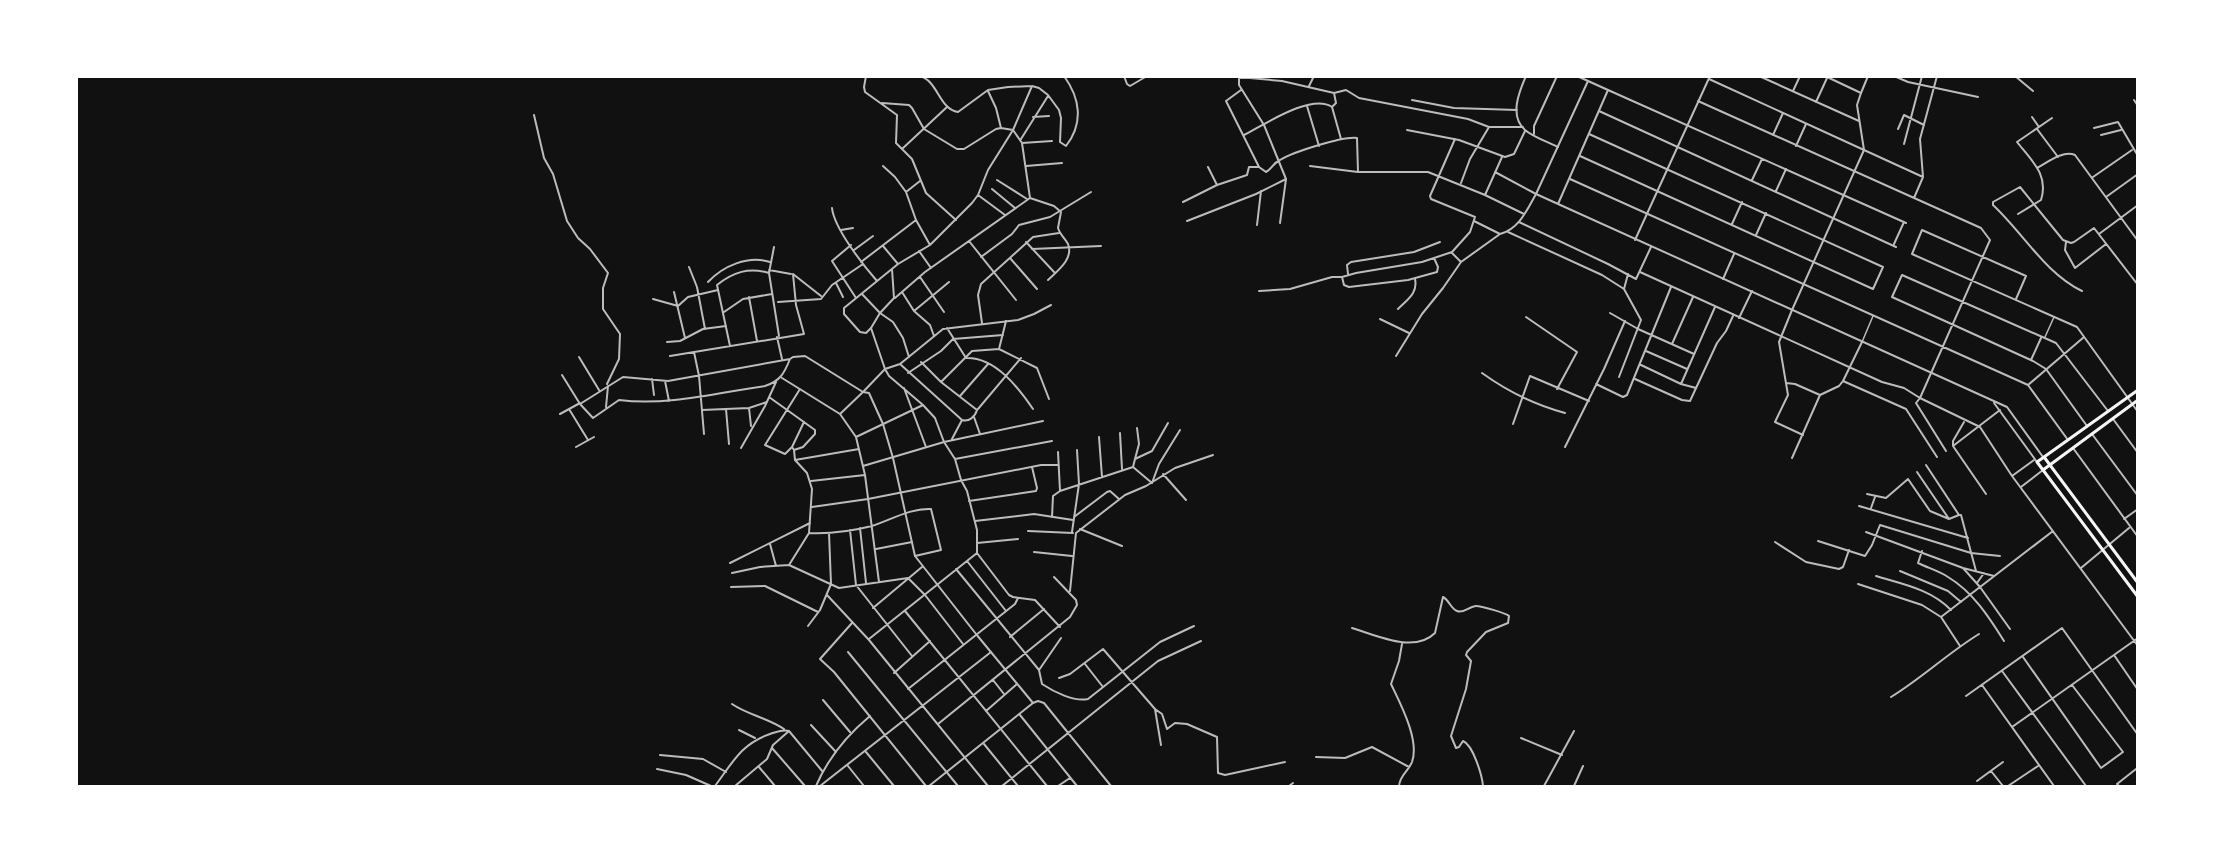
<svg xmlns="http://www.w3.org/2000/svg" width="2214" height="863" viewBox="0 0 2214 863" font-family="'Fira Sans Condensed',sans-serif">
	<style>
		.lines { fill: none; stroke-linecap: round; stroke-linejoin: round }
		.pedestrian { stroke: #bcbcbc; stroke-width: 1.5 }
		.minor { stroke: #bcbcbc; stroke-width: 2 }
		.tertiary { stroke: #bcbcbc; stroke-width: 2 }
		.secondary { stroke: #f5f5f5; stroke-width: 3 }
	</style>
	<rect width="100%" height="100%" fill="#111"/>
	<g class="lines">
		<path class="pedestrian" d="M2045,337L2054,317
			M1862,342L1873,316"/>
		<path class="minor" d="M866,76L864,87L865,92L897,115L896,143L912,159L926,193L956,220
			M920,76C938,81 939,109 958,112L988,90L1008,87L1032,86L1039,88L1048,95L1059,110L1061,118L1060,142L1066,146C1084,123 1080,98 1064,76
			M1124,76L1127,84L1130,86L1147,76
			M1227,76L1282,81L1334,93L1336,103L1332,107
			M1526,76C1519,92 1509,116 1525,130C1533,137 1548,142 1558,147
			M1759,76L1859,121
			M1894,76L1908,82L1978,97
			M2015,76L2033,91
			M1709,79L1923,177
			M1309,86L1314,76
			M1241,90L1226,101L1259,167
			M1608,90L1906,223
			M988,91L996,108L1001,128
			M1793,91L1800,76
			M1334,93L1346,90L1359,98L1468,119L1489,127H1523
			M1861,93L1868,76
			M1412,100L1454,108L1517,110
			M2134,100L2138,106
			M1698,101L1981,228L1990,240L1920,398L1916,403L1946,451
			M1816,102L1827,78
			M882,103L909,105L912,108L924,129L957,149H964L996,129L1001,128L1013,130L1022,143L1030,198L1054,206L1061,212L1058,228C1060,235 1065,238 1068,244C1074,259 1057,271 1048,280
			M1307,106L1319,146
			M1599,111L1896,247
			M534,115L544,158L553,174L567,221L578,238L590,249L608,273L603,288V309L620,334L619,359L607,384
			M1033,117L1049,116
			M2032,117L2039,127
			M2094,128L2118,122L2138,156
			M1898,129L1904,115L1924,125
			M2037,129L2058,157
			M1407,130L1459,140L1505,157L1514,154L1525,131
			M1534,134V126L1557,76
			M1244,135C1264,125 1311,93 1332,107L1341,139
			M1773,135L1783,113
			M2101,135L2121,130
			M1021,139L1048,96
			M1022,143L1052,141
			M1904,144L1922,76
			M1796,146L1806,124
			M902,149L947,107
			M1580,156L1873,289L1883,267L1589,134
			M883,166L895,177L906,192L916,220L930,245
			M1026,166L1062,163
			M1310,166L1358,172H1428L1485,195L1524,214
			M1208,167L1217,185
			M2037,168C2048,162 2063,150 2075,155L2138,241
			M2093,177L2132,150
			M1570,179L2028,385L2068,440
			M997,180L1027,199
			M1752,180L1762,159
			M1461,183L1470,159L1489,127
			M992,189L1015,208
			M1776,191L1786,169
			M906,192L920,181
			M978,195L1005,215
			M1485,195L1502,157
			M2106,197L2138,174
			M1914,198L1923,177L1920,139L1937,76
			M1183,202L1217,185L1247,175L1249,167H1259L1266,172C1272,169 1273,163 1280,160C1293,152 1343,136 1357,138L1358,172
			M832,208C834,228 863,265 877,281
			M2018,214L2041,200C2049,175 2032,161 2017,142L2052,118
			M1187,221L1256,194L1286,179L1264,125L1239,85V76
			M1474,221L1500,234
			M1519,222L1608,264L1636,279L1651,247
			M1280,223L1286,179
			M1732,224L1742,202
			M1257,225L1261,191
			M841,230L853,228
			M1508,232L1602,275L1624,289L1641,320L1619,377
			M2099,234L2138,205
			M1756,235L1766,213
			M969,241L1016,300
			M1026,242L1055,273
			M2066,242L2065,250L2075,268L2106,244
			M1894,244L1904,222
			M851,245L832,261L856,298
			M883,246L898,264
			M1032,249L1101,246
			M854,250L873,236
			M919,251L931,268
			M1452,253L1461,262
			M981,257L1012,234L1019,225L1050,217L1091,192
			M1010,258L1037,289
			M861,262L916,220
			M689,267L697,287L705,329
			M892,269L894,298
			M769,270L791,274
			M1640,272L1882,382L1904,388L1920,398L1980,427L2012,476L2138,646
			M769,273L779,336
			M793,274L821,296
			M1348,274L1347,265L1351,262L1414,252L1440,242
			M920,277L944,312
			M1342,277L1344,285L1349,287L1408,280L1437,272L1438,267L1434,258
			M1723,279L1734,254
			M708,282C723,266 748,255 770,262
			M836,283L843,297
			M1624,289L1628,274
			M1259,291L1290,289L1332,277H1342L1356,273L1422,262L1452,252L1470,232L1475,217L1431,199L1430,196L1455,139
			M2082,291C2045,273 2023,233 1993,205V202L2020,187L2063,240L2071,243L2074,242L2094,228L2138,285
			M674,292L685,338
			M902,292L914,311L930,325L934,336
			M862,294L880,313L893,322L903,338L909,357
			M749,297L757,341
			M895,298L925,272L1030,198
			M653,299L678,306L688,297L718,290
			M2016,299L2026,276L1922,230L1912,254L2077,327L2138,412
			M778,302L821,299L832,285L863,264
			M1051,305L1034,314L1018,320L943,329L900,364L885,369L889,376L923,405L935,418L944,442L955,459L961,480L967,491L977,530V553L1009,595L1013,597L1035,600L1060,627
			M1398,309C1408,299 1418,293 1415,279
			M1792,310L1779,342L1788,395L1775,422L1803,435
			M914,311L949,282
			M724,312L743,299L772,294
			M1610,313L1638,329L1694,354
			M1526,317L1577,352L1557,389
			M1739,318L1752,291
			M1380,319L1409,333
			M1006,321L999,349L1037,368L1049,399
			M982,323L978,295L981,284L1033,237L1059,233
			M871,328L866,333L860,332L844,314V308L898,264L930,245L972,203L978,195L988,170L1013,130L1032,86
			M947,328L966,358C995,357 1018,387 1033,409
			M777,337L782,359
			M667,342L680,341L703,329L726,326
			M1672,344L1693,297
			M730,346L717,285C733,272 749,267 769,273L774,247
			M1646,351L1687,369
			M694,352L699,376L704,434
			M670,356L804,334L796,305L793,274
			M1396,356L1422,314L1443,288L1461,262L1500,234C1519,229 1527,210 1536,194L1495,172
			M579,357L599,390
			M790,359L668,381L623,377L580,404L593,418L619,400C668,406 716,393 765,386C780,381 784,374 790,359L793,357L805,356L863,392L840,414
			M2031,360L2041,338
			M900,364L962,420C969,422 975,417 977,410L941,382L921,362
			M1641,365L1681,384L1696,388
			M908,373L941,351L953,339L1003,335
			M1482,373C1507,391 1535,405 1565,413
			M562,375L580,404
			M782,378L840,414L856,437L865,475L879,582
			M652,379L654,395
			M1635,379L1682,400L1690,401L1717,343L1726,331L1733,316
			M665,381L669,401
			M1843,381L1906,409L1937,457
			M941,382L972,351L999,349
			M1786,383L1795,384L1820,395
			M1596,384L1623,397L1627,395L1671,287
			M1681,384L1715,307
			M2028,385L2084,337
			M904,388L926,447
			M800,389L765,445L785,454L792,447L804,422
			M960,396L988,364
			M769,397L815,430V434L803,447L794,450
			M606,407L608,386
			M749,408L751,426
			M569,409L588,440
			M726,409L729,444
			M978,409L1021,358
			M702,410L749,408L767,402
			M560,414L580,403
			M974,417L980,434
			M2113,419L2138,453
			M1168,423L1152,451L1135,459L1133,467L1152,483L1159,464L1180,430
			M1513,424L1530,376L1589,401
			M2087,426L2046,369L2033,361L1892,297L1902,275L2056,343L2108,411
			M1120,433L1122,469
			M2092,434L2138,496
			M856,437L923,405
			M1099,437L1102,477
			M952,439L962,420
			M1953,446L2000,410
			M1953,446L1986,494
			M1953,446V441L1964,422
			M576,447L594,437
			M1565,447L1604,369L1625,321
			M741,448L765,406L776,382
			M2073,448L2138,537
			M1058,452L1060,491
			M1792,458L1820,395L1839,386L1843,381L1862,342
			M955,459L1052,441
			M1135,459L1139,444L1137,428
			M795,460L859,449
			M1926,465L1959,515H1961L1976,571
			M863,466L944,442L1043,421
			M1917,472L1949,519
			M1163,474L1186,500
			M2012,476L2034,460
			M811,481L865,475
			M2021,487L2043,470
			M1867,494L1886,498L1908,479L1930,511L1949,519L1959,515
			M969,501L1036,491L1037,488L1032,467
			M1859,506L1968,538
			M812,507L868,499L1041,465H1058
			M1871,508L1875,497
			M1052,517L1053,496L1060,491L1133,467
			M1074,517L1107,492L1110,491L1119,499
			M2124,519L2138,509
			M975,521L1034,514L1073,520
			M860,528L866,583
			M1080,529L1122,546
			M850,530L856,585L912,656
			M1028,531L1073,533
			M1072,532L1079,484L1077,450
			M1866,532L1963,568L1994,576
			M809,533C829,534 852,531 872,526C891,520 910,508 931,509L941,550L915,556
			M1818,541L1865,556L1872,545L1880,525L1971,553L2000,556
			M1775,542L1806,562L1839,569L1843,567L1849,550
			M977,543L1018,539
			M770,544L776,566
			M876,549L912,542
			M1922,551L1918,563C1928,568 1939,571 1948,577C1973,592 1989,617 2004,641
			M1034,552L1072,556
			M967,561L1006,611
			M730,563L810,523
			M789,565L809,533L812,489L807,473L795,460L794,450L792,447
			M1963,568L1980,587L2010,629
			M2081,568L2129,528
			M956,569L1039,670L1042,684C1054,692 1074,702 1088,699L1160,642L1194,626
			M1900,571L1948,591L1961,602
			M732,573L760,567L789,565L839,588L908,578L925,595L963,644
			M1876,576C1902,584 1931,589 1951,610
			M1977,583L1984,573
			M1858,584L1922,605L1941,617L1960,646
			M731,587L765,586L818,612
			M1070,591L1076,533L1125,495L1146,486L1175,468L1213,455
			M827,595L869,640L988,786
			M873,608L922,567
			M905,611L1047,786
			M1941,617L2053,531
			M852,623L820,659L834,672L926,786
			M808,626L820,610L831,584L829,533
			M1352,628C1376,635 1414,654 1435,633L1443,597C1449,600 1451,609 1457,611C1464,614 1470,606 1476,606C1481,606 1506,613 1509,616L1508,623L1486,632L1467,652L1466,655L1471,661L1466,689L1451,736L1456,748L1459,747L1463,741C1473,745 1482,775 1483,786
			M1010,637L1044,609
			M869,639L977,553
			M848,652L958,786
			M2114,655L2138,690
			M2023,657L2101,768L2123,752L2072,685
			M1085,664L1103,687
			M1039,670L1061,638
			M2002,671L2086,786
			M894,673L930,641
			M1059,678L1070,674L1103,649L1155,709L1161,745
			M993,680L1004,694
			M1982,685L2054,786
			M908,689L1015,604L1018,598
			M1966,696L2062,628L2138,735
			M1891,697C1922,678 1948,653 1979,634
			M823,700L850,732
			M1033,703L1038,701L1044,703L1111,786
			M732,704C748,715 768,718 784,729
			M1155,709L1162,714L1167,729L1175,723L1187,724L1217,737L1218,773L1225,775L1285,762
			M986,711L1017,684
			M1020,715L1077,786
			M938,724L1070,617L1077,605L1076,600L1054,577
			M811,725L836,752
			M2012,727L2138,638
			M739,730L755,738
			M1521,738L1562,755
			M984,744L1018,786
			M772,748L805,786
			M866,752L894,786
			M660,755L703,759L726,772
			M1316,757L1345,758L1372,747L1409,767
			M848,766L864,786
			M759,767L775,786
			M657,769L686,775L711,786
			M1991,771L2003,786
			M1977,781L2003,762
			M715,786C733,762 741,744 770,734C777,732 782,729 789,731L823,772
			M735,786L767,759L773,745L789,731
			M816,786C828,758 846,736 870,716
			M820,786L991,652
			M1002,786L1158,661L1201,641
			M1058,786L1070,778
			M1289,786L1293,783
			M1399,786C1400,775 1408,772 1412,762C1420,740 1400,703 1391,684L1399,661L1402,644
			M1544,786L1574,731
			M1574,786L1583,766
			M2008,786L2038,766
			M2119,786L2117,784L2136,769L2138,771"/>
		<path class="tertiary" d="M1588,81L1536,194L2007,407L2043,457
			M1558,204L1608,90L1577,76
			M1635,240L1710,76
			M894,298L880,313L871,328L885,369L863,392L869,393L883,424L893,458L915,556L976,634L1033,703L929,786
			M1792,310L1864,150L1857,105L1861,93L1825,76
			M1994,403L2037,462"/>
		<path class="secondary" d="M2138,390L2037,462L2138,597
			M2044,457L2138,583
			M2043,470L2138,400"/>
	</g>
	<rect width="2214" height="863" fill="none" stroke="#ffffff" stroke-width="156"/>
</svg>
